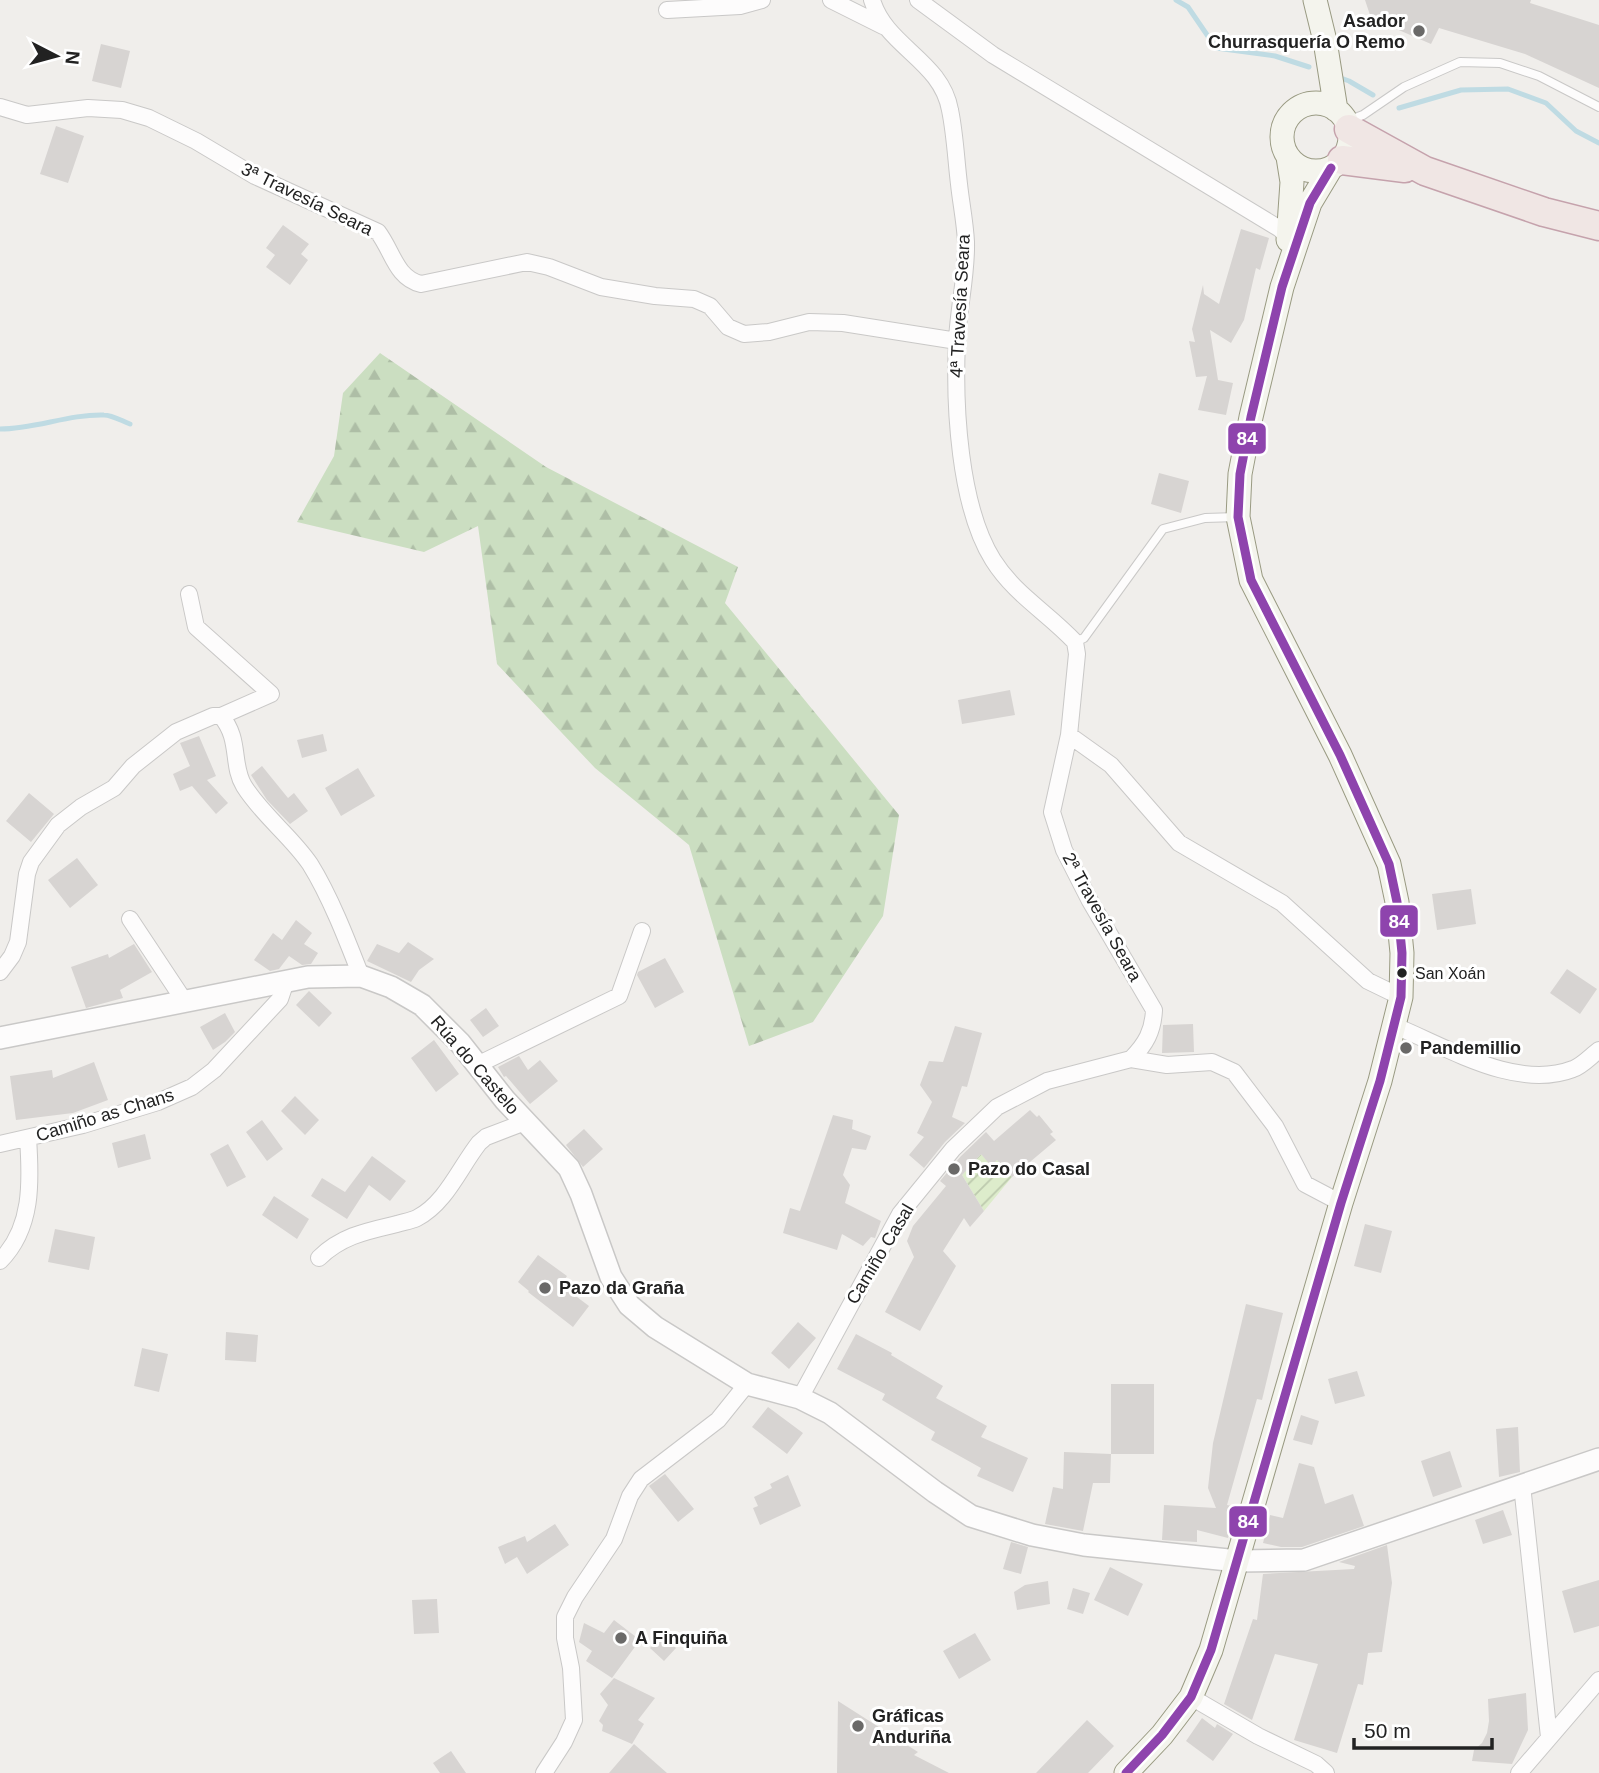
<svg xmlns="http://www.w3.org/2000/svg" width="1599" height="1773" viewBox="0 0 1599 1773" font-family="Arial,sans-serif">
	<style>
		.forest { fill: url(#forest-firs) }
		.garden { fill: url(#garden-furrows) }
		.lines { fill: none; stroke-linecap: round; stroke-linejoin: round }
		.stream { stroke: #bfdbe3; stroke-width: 5 }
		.building { fill: #d7d4d2 }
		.service-casing { stroke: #c9c8c7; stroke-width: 10 }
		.minor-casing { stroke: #c9c8c7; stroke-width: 18 }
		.tertiary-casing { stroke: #c9c8c7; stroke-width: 24 }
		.secondary-casing { stroke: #999a82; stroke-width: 25 }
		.trunk-casing { stroke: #c5a2ac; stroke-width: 31 }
		.service { stroke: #fdfcfc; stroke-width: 8 }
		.minor { stroke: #fdfcfc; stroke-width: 16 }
		.tertiary { stroke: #fdfcfc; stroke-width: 21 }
		.secondary { stroke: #f4f4ed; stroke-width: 23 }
		.trunk { stroke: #f0e6e4; stroke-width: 28 }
		.bus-1-casing { stroke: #fff; stroke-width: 14 }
		.bus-1 { stroke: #8e44ad; stroke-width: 9 }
		.poi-dot { fill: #6a6968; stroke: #fff; stroke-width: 2.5 }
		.bus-dot { fill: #222; stroke: #fff; stroke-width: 2.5 }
		.labels { text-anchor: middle; stroke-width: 6; stroke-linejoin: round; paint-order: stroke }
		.bus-label { font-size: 16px; fill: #222; stroke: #fff; text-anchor: start }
		.poi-label { font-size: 18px; font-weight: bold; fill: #222; stroke: #fff; text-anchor: start }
		.street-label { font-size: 18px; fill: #222; stroke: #fff }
		.line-badge { stroke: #fff; stroke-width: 2.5 }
		.badge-label { font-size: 19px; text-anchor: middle; font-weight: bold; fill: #fff }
	</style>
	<defs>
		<pattern id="forest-firs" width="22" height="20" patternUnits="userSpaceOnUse" patternTransform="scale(1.75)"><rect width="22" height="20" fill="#cbdec1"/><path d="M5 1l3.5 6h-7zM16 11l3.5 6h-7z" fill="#aebea6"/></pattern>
		<pattern id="garden-furrows" width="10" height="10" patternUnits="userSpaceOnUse" patternTransform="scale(1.75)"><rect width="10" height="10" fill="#ddeccb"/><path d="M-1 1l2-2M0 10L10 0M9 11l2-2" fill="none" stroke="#bdcaae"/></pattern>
	</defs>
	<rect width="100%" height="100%" fill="#f0eeeb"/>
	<path class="forest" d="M380,353L546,467L738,567L725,603L899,815L883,916L813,1022L749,1046L689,845L595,768L497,664L478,526L424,552L297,522L334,456L343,393Z"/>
	<path class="garden" d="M981,1154L991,1165L997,1160L1012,1177L984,1211L962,1175Z"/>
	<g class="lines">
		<path class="stream" d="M1176,0L1188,7L1216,48L1275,56L1309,67
			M1338,77L1349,81L1373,95
			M1399,108L1461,90L1508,89L1546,103L1576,131L1599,143
			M0,429C35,429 69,414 104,415C112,415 122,421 130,424"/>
	</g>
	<path class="building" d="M1365,0H1531L1530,3L1599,25V88L1525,54L1439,28L1431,44L1371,18Z
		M101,44L130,51L121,88L92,81Z
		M56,126L84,136L68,183L40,174Z
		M283,225L309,244L301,254L308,260L290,285L266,267L275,255L266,248Z
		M1241,229L1269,238L1260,270L1256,268L1244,320L1231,343L1210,330L1218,380L1233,383L1226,415L1198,410L1207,376L1196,377L1189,341L1195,342L1192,329L1203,285L1204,294L1219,304Z
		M1159,473L1189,481L1181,513L1151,504Z
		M1010,690L1015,715L962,724L958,700Z
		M323,734L327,751L302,758L297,740Z
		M199,736L216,776L207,780L228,803L216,814L192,786L180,791L173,774L190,766L180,743Z
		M262,766L288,798L294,793L308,811L290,824L267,800L251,775Z
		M358,768L375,796L341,816L325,788Z
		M29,793L54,814L31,842L6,821Z
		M77,858L98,885L70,908L48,880Z
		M1471,889L1476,924L1437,930L1432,894Z
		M296,920L312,933L304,944L318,953L311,964L302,965L289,956L279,969L270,971L254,960L273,933L282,940Z
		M408,942L434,959L419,970L411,982L367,961L377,944L399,953Z
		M134,944L152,972L120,990L123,998L86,1008L71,967L108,954L109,958Z
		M665,958L684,992L655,1008L637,975L638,972Z
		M1567,969L1597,989L1580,1014L1550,993Z
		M309,991L332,1013L319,1027L296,1005Z
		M486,1008L499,1026L483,1037L470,1020Z
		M225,1013L235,1032L225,1042L213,1050L200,1027Z
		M1193,1024L1194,1052L1162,1053L1163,1025Z
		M955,1026L982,1033L967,1087L962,1086L952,1117L965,1123L945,1142L924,1168L909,1155L924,1137L917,1133L932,1102L920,1085L929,1061L943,1062Z
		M434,1040L459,1074L436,1092L411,1058Z
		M519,1056L528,1070L540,1060L558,1081L530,1104L506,1076L504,1077L498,1067Z
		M94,1062L108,1100L73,1113L16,1120L10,1076L52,1070L53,1078Z
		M295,1096L319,1120L305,1135L281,1111Z
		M1030,1110L1037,1117L1039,1115L1053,1132L1050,1134L1056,1140L1012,1177L997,1160L991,1166L981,1154L962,1175L984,1211L970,1227L964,1218L943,1251L956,1266L920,1331L885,1312L914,1257L907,1241L913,1226L946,1186L940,1181L961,1156L986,1132L994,1141Z
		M833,1115L853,1120L852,1129L871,1136L866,1150L852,1148L843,1175L850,1185L845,1203L881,1221L875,1238L871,1237L863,1246L842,1234L837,1250L783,1233L790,1208L800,1211Z
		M262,1120L283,1149L267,1161L246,1132Z
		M584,1129L603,1149L583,1167L566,1145Z
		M145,1134L151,1159L118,1168L112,1143Z
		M228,1144L246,1177L227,1187L210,1154Z
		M372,1156L406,1181L390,1201L369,1185L347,1219L311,1196L322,1178L345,1192Z
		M274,1196L309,1219L297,1239L262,1215Z
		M1365,1224L1392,1231L1381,1273L1354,1266Z
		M55,1229L95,1237L89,1270L48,1262Z
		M538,1255L567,1276L561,1285L589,1306L573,1327L528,1292L529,1291L518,1282Z
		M1246,1304L1283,1313L1262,1400L1257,1399L1227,1505L1236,1507L1228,1538L1197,1530V1542L1162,1540L1164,1505L1216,1508L1208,1488L1213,1443Z
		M798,1322L816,1338L789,1369L771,1353Z
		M226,1332L258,1335L256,1362L225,1360Z
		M856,1334L892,1353L891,1355L943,1386L936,1398L987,1426L981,1437L1028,1458L1013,1492L977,1476L981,1468L931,1440L935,1432L882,1400L885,1394L837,1369Z
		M142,1348L168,1354L159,1392L134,1386Z
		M1357,1371L1365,1396L1335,1404L1328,1379Z
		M1111,1384H1154V1454H1111Z
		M768,1407L803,1433L787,1454L752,1427Z
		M1301,1415L1319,1421L1312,1445L1293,1440Z
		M1518,1427L1520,1472L1499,1477L1496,1429Z
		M1450,1451L1462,1487L1433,1497L1421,1461Z
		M1064,1452L1111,1454L1110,1483H1093L1083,1531L1045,1524L1053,1487L1063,1489Z
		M1299,1463L1314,1467L1325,1504L1353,1494L1364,1526L1302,1547H1281L1263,1543L1270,1515L1283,1518Z
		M665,1474L694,1509L678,1522L649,1486Z
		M788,1475L801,1506L760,1525L753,1508L758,1506L754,1497L772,1488L770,1484Z
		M1503,1510L1512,1535L1483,1544L1475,1520Z
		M555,1524L569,1545L527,1574L517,1557L505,1564L498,1547L525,1536L527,1542Z
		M1011,1542L1028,1547L1021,1574L1003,1569Z
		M1387,1545L1392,1583L1382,1652L1368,1653L1363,1685L1358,1684L1337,1753L1294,1740L1318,1664L1275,1654L1252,1720L1224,1704L1253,1619L1257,1620L1263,1574L1354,1569L1355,1566L1339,1562Z
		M1110,1567L1143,1584L1128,1616L1094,1600Z
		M1599,1580V1626L1574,1633L1562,1591Z
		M1048,1581L1050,1604L1017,1610L1014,1592L1025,1585Z
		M1073,1588L1090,1593L1083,1614L1067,1609Z
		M437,1599L439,1633L414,1634L412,1600Z
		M614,1620L640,1640L612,1678L586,1661L592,1651L579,1642L584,1623L604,1633Z
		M975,1633L991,1660L959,1679L943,1651Z
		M662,1635L676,1648L664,1661L650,1648Z
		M614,1678L655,1698L638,1720L644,1724L632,1744L602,1731L603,1725L599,1721L608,1705L600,1694Z
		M1526,1693L1528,1730L1512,1764L1472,1761L1474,1750L1482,1743L1487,1733L1489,1721L1488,1699Z
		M838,1701L918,1752L914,1755L949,1773H837Z
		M1202,1718L1215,1728L1217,1724L1233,1734L1213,1761L1186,1741Z
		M1087,1720L1114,1746L1088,1773H1036Z
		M634,1744L667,1773H609Z
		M451,1751L466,1773H440L433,1763Z"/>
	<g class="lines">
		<defs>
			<path id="service" d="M1350,120L1363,115L1404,87L1460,62L1500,63L1539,76L1599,107
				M1075,642L1084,638L1163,529L1205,518L1237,517"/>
			<path id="minor" d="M831,0L883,26
				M872,0C886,47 941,60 950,110C955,134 956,159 959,184C961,203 965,222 966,242C967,275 958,309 957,342C954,405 959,506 993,560C1015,595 1047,612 1075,642L1077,654L1069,735L1052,812L1064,850L1090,901L1154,1010C1153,1031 1146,1044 1131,1059
				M918,0L993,55L1280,229L1288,237
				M667,10L740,6L762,0
				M0,107L27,115L88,108L122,110L149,118L196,141L255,176L378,232C393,252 396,278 421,284L527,262L549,267L601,287L655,296L694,299L710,306L728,327L744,334L769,332L809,322L843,323L957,341
				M189,594L196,627L271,694L221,716
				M1069,735L1111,765L1179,843L1282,903L1368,981L1401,997
				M130,919L185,1002
				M0,972L12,956L18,942L27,874L31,862L58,825L81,807L114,788L133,766L176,732L213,716H221C241,739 231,765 244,786C262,815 291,836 310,864C330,896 347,940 361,976
				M1395,1026C1447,1047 1516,1091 1573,1069C1582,1066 1591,1056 1599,1050
				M477,1065L619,996L642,931
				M0,1144L83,1125L158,1102L192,1087L214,1070L280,999L286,981
				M319,1258C341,1236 367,1231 397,1224C403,1222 411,1221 417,1218C446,1203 460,1167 479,1143L486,1137L525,1122
				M0,1261C33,1228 31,1181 28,1138
				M800,1398L900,1214L953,1149L997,1107L1047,1081L1131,1059L1167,1065L1212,1062L1234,1072L1275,1126L1305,1184L1341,1203
				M1522,1485L1549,1737
				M1191,1697L1258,1736L1316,1764L1326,1773
				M544,1773L564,1742L574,1720L571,1668L565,1638V1617L575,1597L614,1539L630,1496L641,1479L718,1420L747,1384
				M1519,1773L1599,1680"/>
			<path id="tertiary" d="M0,1038L308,977L361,976L391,987L422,1005L460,1043L505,1100L569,1168L581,1194L611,1277L629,1305L655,1327L747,1384L800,1398L830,1413L935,1492L971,1516L1032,1535L1084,1545L1238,1561L1304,1560L1599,1459"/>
			<path id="secondary" d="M1315,0L1325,41L1336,110
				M1282 137a34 34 0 1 1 68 0a34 34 0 1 1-68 0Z
				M1288,157L1292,182L1288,240
				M1126,1773L1162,1735L1191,1697L1211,1650L1341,1203L1380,1081L1401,997L1402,953L1397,902L1389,864L1340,755L1251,580L1238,517L1240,474L1251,417L1282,287L1310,203L1331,168"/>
			<path id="trunk" d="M1349,129L1425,171L1544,212L1599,226
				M1342,160L1405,168"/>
		</defs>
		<use href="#service" class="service-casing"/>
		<use href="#minor" class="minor-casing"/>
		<use href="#tertiary" class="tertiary-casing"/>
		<use href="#secondary" class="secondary-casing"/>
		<use href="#trunk" class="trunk-casing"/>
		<use href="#service" class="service"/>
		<use href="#minor" class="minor"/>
		<use href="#tertiary" class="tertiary"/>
		<use href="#secondary" class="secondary"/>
		<use href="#trunk" class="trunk"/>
		<defs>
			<path id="bus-1" d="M1126,1773L1162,1735L1191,1697L1211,1650L1341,1203L1380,1081L1401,997L1402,953L1397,902L1389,864L1340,755L1251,580L1238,517L1240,474L1251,417L1282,287L1310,203L1331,168"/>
		</defs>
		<use href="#bus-1" class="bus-1-casing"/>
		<use href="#bus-1" class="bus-1"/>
	</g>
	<g class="poi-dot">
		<circle cx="1419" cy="31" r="7"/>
		<circle cx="1406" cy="1048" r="7"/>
		<circle cx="954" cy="1169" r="7"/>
		<circle cx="545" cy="1288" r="7"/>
		<circle cx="621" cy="1638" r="7"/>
		<circle cx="858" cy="1726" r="7"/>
	</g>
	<circle class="bus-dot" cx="1402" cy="973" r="6"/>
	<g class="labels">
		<g class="bus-label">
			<text x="1415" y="979">San Xoán</text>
		</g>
		<g class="poi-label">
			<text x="1405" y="27" text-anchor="end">Asador<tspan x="1405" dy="21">Churrasquería O Remo</tspan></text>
			<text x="1420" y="1054">Pandemillio</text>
			<text x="968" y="1175">Pazo do Casal</text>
			<text x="559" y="1294">Pazo da Graña</text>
			<text x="635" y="1644">A Finquiña</text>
			<text x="872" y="1722">Gráficas<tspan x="872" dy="21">Anduriña</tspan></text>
		</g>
		<g class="street-label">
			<text transform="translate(307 199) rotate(26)" y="6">3ª Travesía Seara</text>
			<text transform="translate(960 306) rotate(-87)" y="6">4ª Travesía Seara</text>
			<text transform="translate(1102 917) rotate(61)" y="6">2ª Travesía Seara</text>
			<text transform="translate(475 1065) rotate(49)" y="6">Rúa do Castelo</text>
			<text transform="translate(105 1115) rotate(-17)" y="6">Camiño as Chans</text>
			<text transform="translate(880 1254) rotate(-59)" y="6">Camiño Casal</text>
		</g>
	</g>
	<g class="line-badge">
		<rect x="1227" y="422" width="40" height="33" rx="7" fill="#8e44ad"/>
		<rect x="1379" y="904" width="40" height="34" rx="7" fill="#8e44ad"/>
		<rect x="1228" y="1505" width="40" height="33" rx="7" fill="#8e44ad"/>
	</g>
	<g class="badge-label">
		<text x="1247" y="445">84</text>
		<text x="1399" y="928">84</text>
		<text x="1248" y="1528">84</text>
	</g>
	<g transform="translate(56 56) rotate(96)" stroke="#ffffff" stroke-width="5" paint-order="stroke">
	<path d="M0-5L12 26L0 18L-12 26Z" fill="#222222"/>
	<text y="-10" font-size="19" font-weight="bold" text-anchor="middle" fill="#222222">N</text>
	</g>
	<path d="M1354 1738v10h138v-10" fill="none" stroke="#222222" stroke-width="3.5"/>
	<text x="1364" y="1738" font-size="21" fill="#222222" stroke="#ffffff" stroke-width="5" paint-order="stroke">50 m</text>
</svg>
